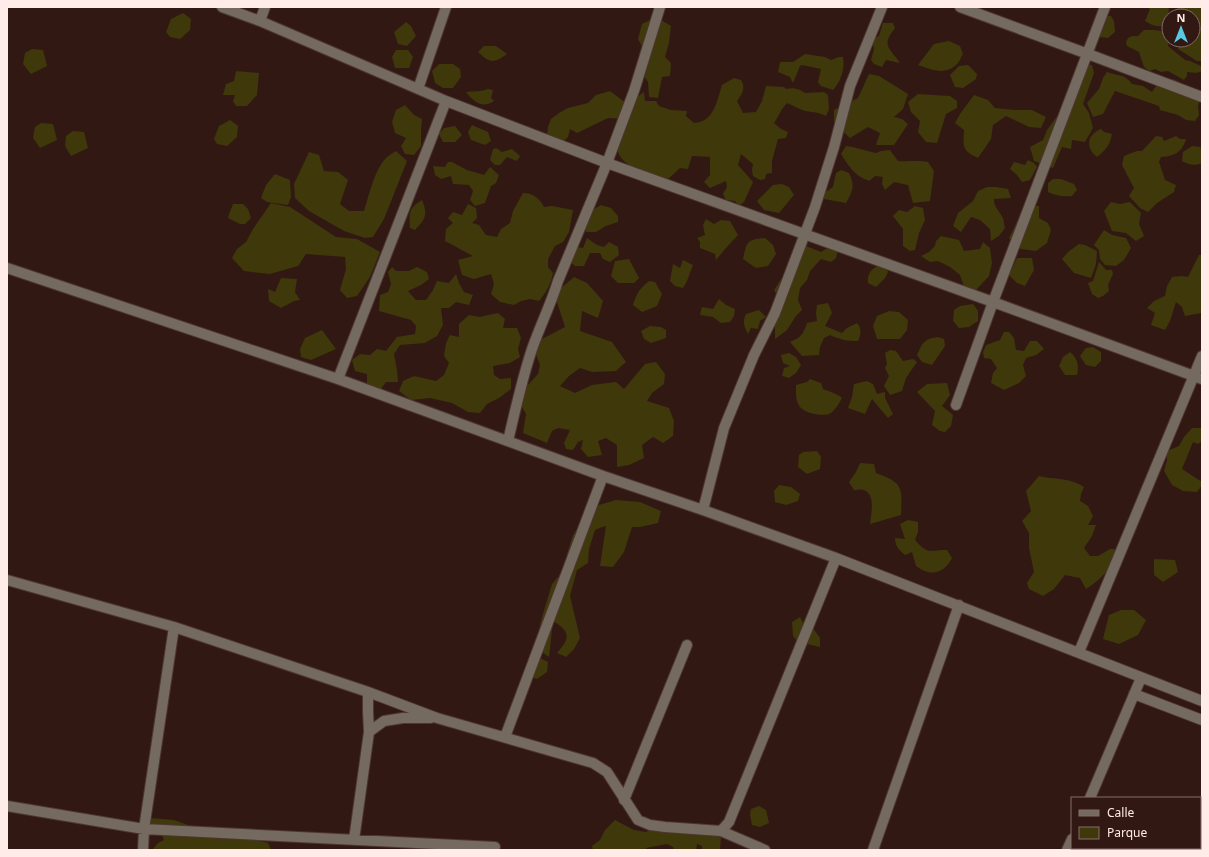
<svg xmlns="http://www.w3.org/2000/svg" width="1209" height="857" viewBox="0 0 1209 857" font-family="'Noto Sans',sans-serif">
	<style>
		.green { fill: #3e380b }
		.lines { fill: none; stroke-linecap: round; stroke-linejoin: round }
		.minor-casing { stroke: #4f3631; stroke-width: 12 }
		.minor { stroke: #746a60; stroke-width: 10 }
	</style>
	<rect width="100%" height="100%" fill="#321813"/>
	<path class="green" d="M1146,7H1169L1168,17L1164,25C1157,28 1152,25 1145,21L1150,9Z
		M1177,7H1202V61H1197L1178,49L1183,40H1193V32L1201,27L1198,19H1193V16H1177Z
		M183,13L191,19L190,30L180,39L170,37L166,32L171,19Z
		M1106,16H1111L1114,21L1115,32L1108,38L1099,37L1095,27Z
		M656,17L671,26L669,43L665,57L671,63L670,76L662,77L658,98L649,97L648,82L636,65L647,55L638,39L642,24Z
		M406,22L411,26L416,36L407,46L398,44L394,32Z
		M883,23H893L895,28C881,46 889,47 900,63L886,60L882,67L874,64L871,60L874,49L872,39L879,36Z
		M1144,30C1157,30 1173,29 1168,46L1185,60L1190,61L1201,66L1202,71L1197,73L1187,72V76L1184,80L1168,71L1161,72L1155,69L1149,71L1144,67L1139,52L1127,46L1126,43C1127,36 1132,36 1138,36Z
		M949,41L960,46L963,54C961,57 959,63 956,65C944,76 931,69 918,65L934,44Z
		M484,46H496L507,54C493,64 490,63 478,52Z
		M32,49L43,50L47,66L31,74L23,64L25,53Z
		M396,50H408L413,57L409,68H395L392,57Z
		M805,54L825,57L831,60L839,57H843C845,69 841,81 833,90L821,86L818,82L821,69L802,65L800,66L793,83L790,77L778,72L780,62H793Z
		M439,64H453L460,69L461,77L453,88H443L435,83L432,71Z
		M968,65L977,74L976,79L963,88L955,87L950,75L959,66Z
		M1077,65H1092L1094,73L1083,104L1089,113L1093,128L1085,142L1072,140L1071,149L1062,147L1053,168L1034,161L1030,147L1043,140L1047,130L1058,115L1069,111Z
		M236,71L259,73L257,95L247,106H236L233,101L235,95H223L226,84L234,81Z
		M1107,72C1118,76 1125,74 1132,84L1143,86L1152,92C1168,65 1184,85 1200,99L1198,106L1199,115L1195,121L1186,120L1178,115L1160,110L1159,106L1115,91L1103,114L1093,117L1087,103L1099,89L1103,78Z
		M869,74L879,76L908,94L903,109L894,117L902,119L908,124L894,145H876L880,133L868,127L850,138L834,123V110L858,98Z
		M734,78L741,80C746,88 742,94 737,101L743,113L756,112L762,101L766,86L784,87L786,89L793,88L800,90L805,93L824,92L828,95L829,109L826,116C817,111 812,113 802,110C797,108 792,105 787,103C781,109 779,116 774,123L781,129L788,132L786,138L778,139L772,161V173L766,174L765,179L760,180L753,176L752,170L753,164L741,154L738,165L753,182L744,202L739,206L735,201L726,200L723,194L727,187L726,181L710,188L704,182L710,175V157L692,156L688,169L680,168L667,180C649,173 618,169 616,144C616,139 617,134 618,129L627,124L624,119L608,118L577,133L570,129L568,137L562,143L547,136L548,127L551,119L559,113L568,108L588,103L596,95L610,91L630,106L634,99L644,92L645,101H656L659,106L671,110L687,111L686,116L694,123C714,122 717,101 722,85Z
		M488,89L493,90L491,98L494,101C482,109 474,102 466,92C474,91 480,92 488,89Z
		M918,94L950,96L957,101V108L946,114L937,143L926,142L918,132L920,121L911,112L908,102Z
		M974,95L988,100L995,108L1015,110H1032L1046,117L1041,128L1029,127L1006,116L993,125L991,139L978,158C962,151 963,147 964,130L955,123L960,114Z
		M405,105L414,115L422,119L421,130V146L414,155L405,154L401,146L406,138L395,133L392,122L396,110Z
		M230,120L238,126L237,137L227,146L217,144L214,139L219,126Z
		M41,123L53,124L57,140L40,148L33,138L35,127Z
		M472,125L481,129L488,132L491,141L485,145L471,140L468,132Z
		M455,126L462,135L455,142H443L439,134L444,128Z
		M1101,129L1104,132L1112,134C1110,145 1106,150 1097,157C1085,147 1087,135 1101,129Z
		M73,131L84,132L88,148L71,156L65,146L66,136Z
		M1156,136L1162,137L1164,141L1176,136L1180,139H1186C1182,153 1174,156 1161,157L1159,162L1165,180L1176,185L1174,192L1157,203L1148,212L1140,208L1129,196L1134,188L1122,165L1124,156L1137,151H1142Z
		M846,146C856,147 866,151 876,153L881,151L890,150L898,161C909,162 918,160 928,162L934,171L930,201L913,203L908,185L894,182L885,190L882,184L883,177L875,176L869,181C854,175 850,168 841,154Z
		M1192,146L1200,147L1202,152V163C1195,166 1189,165 1182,161L1183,152Z
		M496,148L502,152L512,149L520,156L517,161L507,157L500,165H495L490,160L493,149Z
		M396,151L407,161L384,219L373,237L365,238L344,231L309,211L295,198L294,184L309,152L319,155L324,171L338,172L348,180L340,204L349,211H364C369,195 374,171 386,158C388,156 393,153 396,151Z
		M1028,160L1034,163L1037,167L1030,180L1022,182L1017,175L1010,169L1014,162L1025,165Z
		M448,162H452L467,170L484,175L490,167L499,175L496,183L491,186L485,203L475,206L470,200L473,191L469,185L453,184L451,176L441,179L435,175L433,166L445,167Z
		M841,170L849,173C855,185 853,191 846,203L824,199V193L833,187L836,173Z
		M275,174L290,180L291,197L288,205L267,202L261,198L266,185Z
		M1053,179H1061L1074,184L1077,190L1072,196C1062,197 1057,196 1048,192V183Z
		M782,184L789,187L794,195L779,213L764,210L757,201L773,185Z
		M987,187H996L1008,189L1011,198L994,199C994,208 999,210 1003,218C1004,220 1004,225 1005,228L999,236L991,241L990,229L980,220L971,217L961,232L953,226L958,213L973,201L978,191Z
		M523,193C533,193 540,199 544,207L552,206L573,210L569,232L563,242L555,246L548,259V267L553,273C551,284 546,293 539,301L530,299L521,301L514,305L500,302L491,294L494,284L491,274L474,279L462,275L458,260L473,256L445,241L446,229L453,223L448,218L453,212L462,215L468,204L476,208L477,218L472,223L479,225L486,235L497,237L501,229L510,223L513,211Z
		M422,200C428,215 426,218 415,230L410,228C409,212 409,208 422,200Z
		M1111,202L1120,204L1130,202L1141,213L1139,224L1144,236L1136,241L1126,233L1112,231L1104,211Z
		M271,203L290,207L336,237L357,239L380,252L370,277L357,296L347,298L340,290L346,269L345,257L306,254L298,266L270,274L244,271L232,258L237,249L246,242L253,229Z
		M233,204H243L248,209L251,218L245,224H240L228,218L229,214Z
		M601,205L611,208L618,216V222L606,226L596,232H586L581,217Z
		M915,206L923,208L925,220L919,233L915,250L910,251L903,246V229L893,216L899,210L907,212Z
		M1025,206H1039V218L1048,223L1051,230L1047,243L1036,251L1021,249L1009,238Z
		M706,219L714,224L721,220L730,221L738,235L725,249L716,260L715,254L700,248V242L697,238L705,235L703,225Z
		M1104,230L1112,235L1126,238L1131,248L1124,260L1116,266L1105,265L1100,259L1099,250L1094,245Z
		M941,236L959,240L964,251L980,249L983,242L990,248L992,263L989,276L976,290L964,286L960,275L950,267L938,261L930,262L921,256L929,252L935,246L936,241Z
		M587,238L597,245L604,247L609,242L618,247L619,255L610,262L603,259L600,253H590L584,266H575L564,256L572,246L583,248Z
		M765,238L773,245L776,254L768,266L756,268L743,259C747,241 747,240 765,238Z
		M1079,244L1085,245L1097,251L1096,264L1091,278L1074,273L1062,259L1068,252Z
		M806,246L821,252L831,246L838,250L836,258L831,262L821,259L810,271L807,280L800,288L798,300L802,310L796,316L787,330L775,339V320L780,301L774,290L782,278L791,263Z
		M1199,255H1202L1201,313L1185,316L1182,307L1176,302L1170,321L1165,330L1151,325L1155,313L1147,308L1154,301L1165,296L1167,286L1172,277L1182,276L1188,277Z
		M1017,258H1032L1034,270L1025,286L1017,283L1009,275Z
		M629,259L639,278L634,283H618L611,276L615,261Z
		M683,260L693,265L687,281L683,288L675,286L670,281L673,264L680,268Z
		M1099,262L1106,270H1112L1113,274L1108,285L1109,291L1103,296L1098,298L1092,294L1088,283L1093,281Z
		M879,265L886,267L888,272L885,278L876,287L868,283C867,274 871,269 879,265Z
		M392,267L396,271H409L417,267L427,272L429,279L421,285L408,291L416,300H426L433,290L437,281L449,283L456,274L459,283L464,292L473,295L469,305L456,302L449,308H441L443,325L437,336L425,343L400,345L394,354L397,370L398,382H386L380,390L367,384V374L355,371L352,360L360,354L370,355L377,349L386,351L397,337L415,334L416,326L411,320L379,311L380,295L388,292L391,284L388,272Z
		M574,277L587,283L603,301L598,318L582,311L580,331L612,342L626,362L616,371L592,372L580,368L569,376L560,386L575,393L592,385L616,382L624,389L645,364L656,362L665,374L664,384L652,393L647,401L669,408L674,421L673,436L663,443L653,437L642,445L644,458L629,465L617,467V445L606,438L598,441L602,455L588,457L581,449L583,440L578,442L573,450L566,449L564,443L570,430L558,428L552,431L547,443L523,433L526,414L521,405L527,386L538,374L540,365L535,352L540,340L565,327L556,299L561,288Z
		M281,278L297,279L295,292L300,300L294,301L281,308L269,301L268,289L275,292Z
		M649,281L655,282L662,294L657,306L642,312L633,305C637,293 639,289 649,281Z
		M719,299L726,305L735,309L734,316L730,322L721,323L713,317L700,315L702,307L713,309Z
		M828,303L832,313L825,326L842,333L847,328L857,323C862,329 861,334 858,341C848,341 840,340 830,335L824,338L820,347L819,355L802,356L790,342C802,337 803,334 807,323L817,321L816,313L817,305Z
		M973,304L978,311V321L969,327L959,328L953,321L954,310L960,306Z
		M759,310L766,317L760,321L758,329L751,328L748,334C744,326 742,322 746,314Z
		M889,311L899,312L908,320L907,330L900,339H877L873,326L877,316Z
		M498,313L505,319L503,328H517L521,338L518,349L520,357L510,363L493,366L494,375L500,379L511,378V389L499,398L487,404L480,413L468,412L452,403L430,398L411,400L399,391L403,381L414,376L436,381L444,375L449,363L444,356L446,343L450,335L459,337V324L469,315L479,317Z
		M650,326L661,327L666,330V338L651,343L644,339L641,331Z
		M322,330L336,349L311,360L301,357L300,349L305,338Z
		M1004,332H1009L1014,338L1016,350L1024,351L1030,341H1037L1044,349L1036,355L1026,358L1023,365L1026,376L1019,383L1004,390L991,383L993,373L997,368L991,359L984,358L983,352L986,345L1000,340Z
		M938,337L944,339L945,346L932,365L922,362L917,355C923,342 924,339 938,337Z
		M1093,347L1101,352V361L1095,367L1086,365L1080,356L1086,348Z
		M890,350L896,351L903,361L913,359L917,362L906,378L902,391L890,395L884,386L889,376L885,368L887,364L885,353Z
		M1070,352C1078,359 1079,365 1077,375H1065L1059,366L1063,357Z
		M789,353L796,357L801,365L796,373L789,378L782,376L784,368L790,366L783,363L781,355Z
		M810,379L821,383L823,389C830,392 836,393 842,398C839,403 836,409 831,413C825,417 807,414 801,408C795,402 796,392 796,385L807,382Z
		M867,381L873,384L877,394L885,392V398L893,414L888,418L872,399L865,414L848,408L852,397L854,384Z
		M947,383L950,395L942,406L953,415L951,426L945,432L940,431L932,425L935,411L917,392L927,384Z
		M1192,428H1202V441L1198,444L1193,442L1182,469L1202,482V485L1197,492L1183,491L1172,485L1164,471L1167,460V451L1179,446L1184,437Z
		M817,451L821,457L820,469L807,474L798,467L799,455L803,452Z
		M860,463L874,464L876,473C904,483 902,488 901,515L870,524C871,514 876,495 864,490C862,489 857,490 854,490L849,482L856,472Z
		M1039,476C1057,480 1068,477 1084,487L1081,494L1080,501L1088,506L1093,516L1088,525H1096L1092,536L1084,548L1090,556H1098L1110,549H1114L1119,553C1109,570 1103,578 1086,589L1080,578L1065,575L1054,589L1043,596L1029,589L1027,583L1034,572L1029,548V533L1022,521L1031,511L1026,491Z
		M779,485L791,487L800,494L798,501L786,505L775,502L774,491Z
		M616,500L640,502L661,511L658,523L640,527H632L624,552L613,567L600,566L606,526L602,527L595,530L589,549L588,563L577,570L570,596L580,638L574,649L566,657L557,653C570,638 571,632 553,621L549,657L535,647L542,617L552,584L565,569L567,554L573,535L592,507Z
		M908,520L918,522V532L915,540C928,555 929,550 947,550L952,558C948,567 938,575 928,572C924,571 919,568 916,566L912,552L905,555C899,550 895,546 895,538L905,539L900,524Z
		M1154,559L1175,560L1178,572L1163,582L1154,575Z
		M1121,610H1134L1146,620L1138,635L1119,644L1103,639L1109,615Z
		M800,617L803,623L801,629L802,631L813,628L820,638V647L798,642L793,636L792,622Z
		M542,659L548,662L547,672L537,679L529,676L531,660Z
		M759,806L766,810L769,823L760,827L752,825L750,815L751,809Z
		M150,818L174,820L188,825L217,833L239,835L268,843L271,850H152L158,843L164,840L161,833L142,819Z
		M615,820L634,830L646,832L659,824L710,834L721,837L720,850H702V846L697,844L696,850H674L673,847L667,844L646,848V850H593L592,846L600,840L605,830Z"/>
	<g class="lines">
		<defs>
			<path id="minor" d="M222,7L260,21L446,101L607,163L993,302L1202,379
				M960,7L1088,54L1202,97
				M260,21L265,7
				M418,89L446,7
				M7,268L338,379L603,476L703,510L836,558L1202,701
				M338,379L446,101
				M956,405L993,302L1105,7
				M508,441C515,411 522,379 532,349C540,326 551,304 558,281L607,163L634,91L660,7
				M703,510L724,428L754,355L775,313L815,207L834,147L850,86L882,7
				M7,580L174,627L368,692L437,718L593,763L607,772L638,820L650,825L665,827L721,831L765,850
				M1079,652L1202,356
				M1134,694L1202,720
				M369,732L384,721L403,718H431
				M505,737L603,476
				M1090,798L1141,678
				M624,800L687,645
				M7,806L144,829L495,847
				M721,831L729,822L836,558
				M354,840L369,732L368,712V692
				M143,850L144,829L174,627
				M873,850L959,605
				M1067,850L1072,839"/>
		</defs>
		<use href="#minor" class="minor-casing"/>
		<use href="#minor" class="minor"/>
	</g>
	<rect width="1209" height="857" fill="none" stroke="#ffebe7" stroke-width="16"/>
	<rect x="1071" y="797" width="130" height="52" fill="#321813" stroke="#846c68"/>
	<rect x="1079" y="810" width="20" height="6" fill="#746a60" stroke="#846c68"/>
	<text x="1107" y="817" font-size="12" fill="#ffebe7">Calle</text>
	<rect x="1079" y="827" width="20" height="12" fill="#3e380b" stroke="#846c68"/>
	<text x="1107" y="837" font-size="12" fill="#ffebe7">Parque</text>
	<g transform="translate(1181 28)"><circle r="19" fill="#321813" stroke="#846c68"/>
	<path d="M0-3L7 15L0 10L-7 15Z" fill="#59c8e5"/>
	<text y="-6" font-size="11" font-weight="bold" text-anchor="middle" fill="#ffebe7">N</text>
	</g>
</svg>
